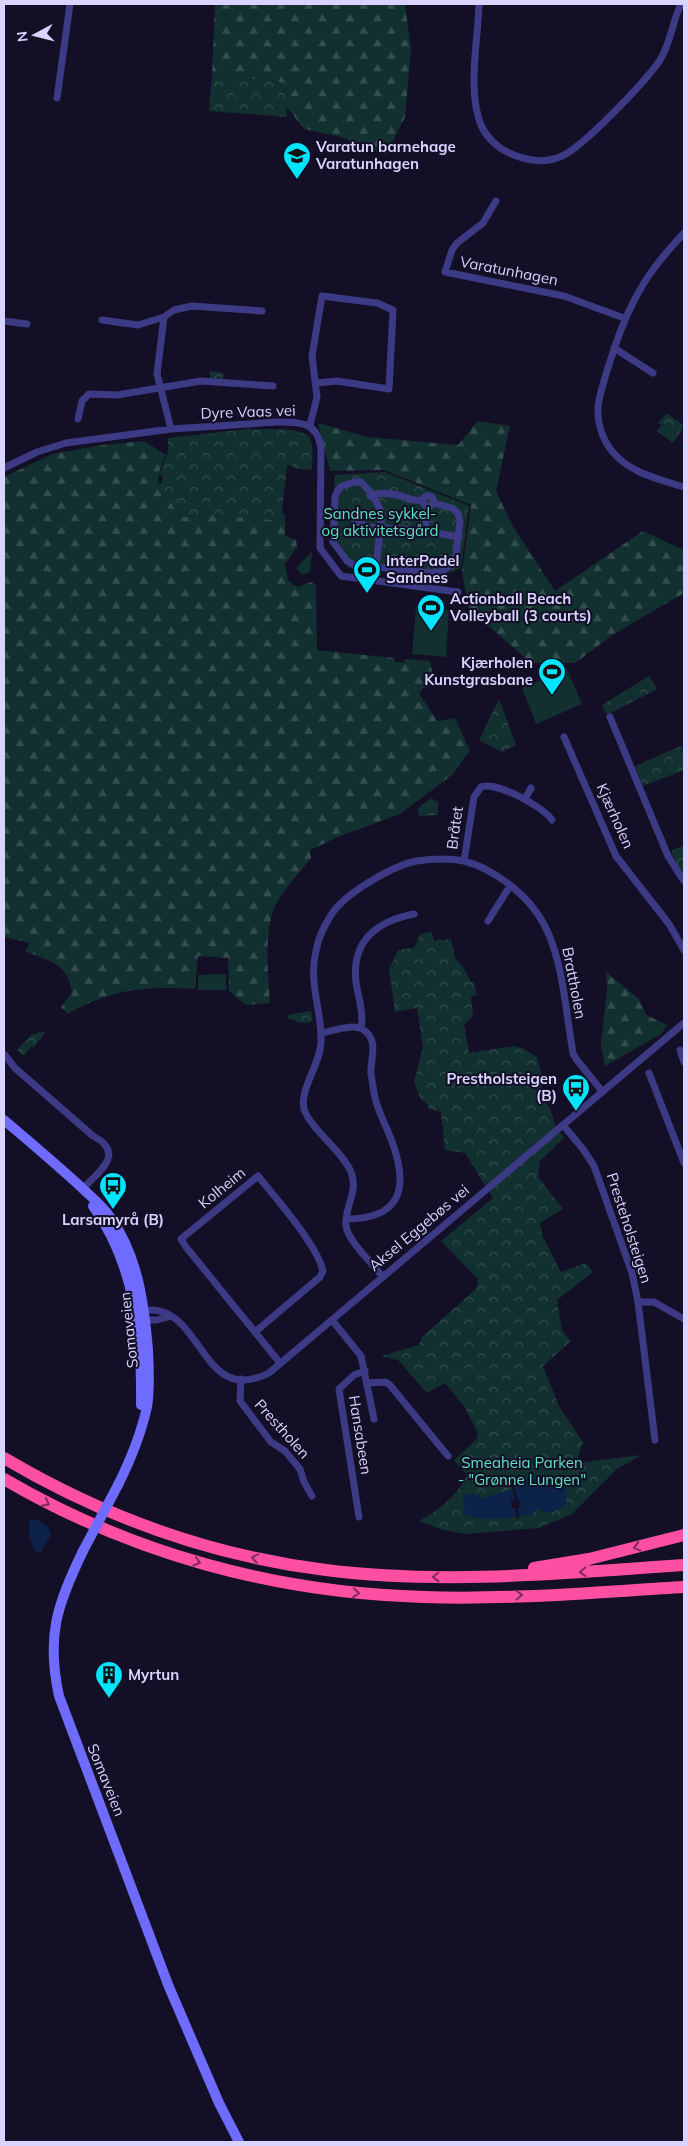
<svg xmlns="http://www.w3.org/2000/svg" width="688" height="2146" viewBox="0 0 688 2146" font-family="Mulish,sans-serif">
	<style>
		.grass { fill: #12302f }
		.forest { fill: url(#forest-firs) }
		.park { fill: url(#park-crowns) }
		.water { fill: #0c2248 }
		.pier { fill: #130f26 }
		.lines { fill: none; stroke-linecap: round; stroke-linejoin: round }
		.street { stroke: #3d3a85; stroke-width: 7 }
		.secondary { stroke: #6f6bff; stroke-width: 10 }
		.highway { stroke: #ff4fa3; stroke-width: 12 }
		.secondary-bridge { stroke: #6f6bff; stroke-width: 10 }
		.oneway { stroke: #7d2c5e }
		.labels { text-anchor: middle; stroke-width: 4; stroke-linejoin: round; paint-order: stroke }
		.poi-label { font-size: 15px; font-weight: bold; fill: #d9d4ff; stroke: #130f26; text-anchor: start }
		.street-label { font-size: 15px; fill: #d9d4ff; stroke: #130f26 }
		.park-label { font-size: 15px; fill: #5fe0c0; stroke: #130f26 }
	</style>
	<defs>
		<pattern id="forest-firs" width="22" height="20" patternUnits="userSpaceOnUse" patternTransform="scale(1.25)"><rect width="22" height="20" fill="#12302f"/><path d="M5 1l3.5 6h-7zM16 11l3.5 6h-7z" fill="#344d4e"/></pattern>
		<pattern id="park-crowns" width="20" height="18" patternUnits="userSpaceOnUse" patternTransform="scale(1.25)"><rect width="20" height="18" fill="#12302f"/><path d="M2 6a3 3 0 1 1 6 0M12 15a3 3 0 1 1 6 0" fill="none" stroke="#344d4e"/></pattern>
	</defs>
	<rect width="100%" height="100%" fill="#130f26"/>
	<path class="grass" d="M312,551L310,572L302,575L297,569L298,566Z
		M416,607L449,610L446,657L412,654Z
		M567,669L582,704L536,724L522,688Z
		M226,974V990H198V975Z"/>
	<path class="forest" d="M215,4H405L411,49L405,117L386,155L341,137L304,129L286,106L285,83L212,75Z
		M478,421L510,426L496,491L512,525L555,591L643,531L684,550V593L614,634L575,663H531L468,608L462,571L471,505L384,470L330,471L318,423L367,437L458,445Z
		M144,441L166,455L160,469L157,487L168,498L179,515L184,517L212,515L272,519L282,512L285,516V536L296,540L297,547L285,564L288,580L297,587L311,582L316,585L317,650L394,658L395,662L404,663L405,659L430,661L433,677L419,693L437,721L455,718L470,751L452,775L400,814L340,836L310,850L311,858C297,876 276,896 271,918C265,945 268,976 270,1003L246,1005L229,991L228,958L198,956L195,989C145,986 111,989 68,1014L61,1007L72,993C69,964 49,961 25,951L30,943L4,937V477L52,454L103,445Z
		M606,972L639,999L646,1015L667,1025L661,1034L605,1066L601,1046L607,989Z"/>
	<path class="park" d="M212,75L285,83L287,117L209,111Z
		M210,371L224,373L223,378L221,380L210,378Z
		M667,413L684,426L673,443L657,431L662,425L658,423Z
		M248,429C261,430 302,426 310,438C314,447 312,461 312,470L293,468L292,465H287L282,512L272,520L212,515L184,517L179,515L168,498L157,487V483L161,484L163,476L159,475L168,452V438Z
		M385,472L469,506L461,568L438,577L348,567L331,542L335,475Z
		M649,676L657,689L607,715L602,705Z
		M499,699L516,745L502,752L479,740Z
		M681,746L684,751V770L643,786L635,766Z
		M431,798L438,802V815L419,816L418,808Z
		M684,845V873L678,866L671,851Z
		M432,932L434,941L451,939L455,958L463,967L471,982H474L477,995L471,996L473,1016L464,1025L469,1053L514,1046L522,1048L537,1057L541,1071L542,1097L551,1110L555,1125L564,1138L540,1161L538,1177L563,1209L540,1223L542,1235L561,1272L586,1263L593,1272L557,1300L562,1331L571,1341L543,1366L559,1406L583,1442L576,1463L642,1455L617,1469L572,1514L539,1528L466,1534L443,1530L419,1521C439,1510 457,1496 467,1475L454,1460L476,1440L478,1434L464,1406L445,1383L427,1393L398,1360L381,1356L419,1345L422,1337L477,1288L478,1279L441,1241L493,1198L465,1153L445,1150L441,1112L429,1109L428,1105L420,1098L414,1082L423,1047L417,1008L395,1012L389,969L398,950L414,948L420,934Z
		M311,1011L313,1021L307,1023L295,1022L296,1020L288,1019L287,1015Z
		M44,1031L45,1033L34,1047H31L24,1056L17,1050L31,1035Z"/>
	<path class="water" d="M538,1476H550L567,1489L566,1506L551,1513L543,1512L540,1509H536L532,1514C509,1518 487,1523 465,1514L463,1496C473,1490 474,1496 483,1498L515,1488L525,1480Z
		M36,1519L49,1528L51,1535L41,1552L37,1553C31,1545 27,1530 30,1520Z"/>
	<path class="pier" d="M514,1485L517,1499H519L521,1507L518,1508L519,1519H517L515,1508H512L511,1500H514L512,1486Z"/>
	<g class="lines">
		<path class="street" d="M479,4C478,41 467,90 481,125C487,139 500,150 514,155C529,161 547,163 562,156C583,147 646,81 660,60C671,43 672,22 681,4
			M57,98L70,4
			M496,201L483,223L457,243L452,250L445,272L564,296L624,318
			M684,233C670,248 655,265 644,283C626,312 616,342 606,374C603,385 599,396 598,407C597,422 602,438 611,450C629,473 658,479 684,487
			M164,317L157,374L171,429
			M102,320L138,325L164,317L174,310L192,306L262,311
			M4,321L27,324
			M614,348L653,373
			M78,419L82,401L89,394L117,395L201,381L273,386
			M310,425L317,397L312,356L322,296L377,303L393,310L389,389L337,381L316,383
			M4,468L37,452L66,443L171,429L277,422C300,422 317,421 321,448L320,548L341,576L458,592
			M422.5 501a5.5 5.5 0 1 1 11 0a5.5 5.5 0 1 1-11 0Z
			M370,496C382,490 399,495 411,499
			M408,499L422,501
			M334,514L351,515L358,522L368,527L419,530L459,537
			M425,532L427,507
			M376,567L382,513L372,494L361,482H355L342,486L338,490L335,497L333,542L347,561L354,565L376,567L430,573L440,572L447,568L453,562L456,554L460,522L458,513L452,508L434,503
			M610,717L668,856L684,881
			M564,737L616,856L669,924L684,950
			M525,799L531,788
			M464,861L474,797L481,787C496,781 544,807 552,820
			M488,921L510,886
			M361,1028C364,1012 358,997 356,982C351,940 378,921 414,914
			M321,1033C333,1031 355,1022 365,1031C379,1042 370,1059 371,1074C372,1080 373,1087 374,1093C377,1110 385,1123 391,1139C409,1186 403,1219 346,1219
			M680,1050L684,1062
			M4,1054L15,1068L93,1136C126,1153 100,1171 82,1189
			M649,1073L684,1163
			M563,1125L583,1149L594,1166L632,1273L638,1302L655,1440
			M383,1277C373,1264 348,1241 346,1226C344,1207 359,1192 351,1172C342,1150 311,1130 304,1109C299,1089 321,1064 321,1041C322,1010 308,983 316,951C318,939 324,926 331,915C344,894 392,866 416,861C431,859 449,858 464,861C491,868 521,890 537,913C563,949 565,1009 573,1053L576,1059L602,1091
			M638,1302H654L684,1319
			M140,1313C146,1310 152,1309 159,1311C203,1320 206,1405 269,1373L684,1023
			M143,1320H157L171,1316
			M332,1320L361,1356L374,1419
			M255,1332L320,1277L323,1271C317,1245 276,1198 258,1176L181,1239L186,1247L280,1363
			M241,1379L240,1401L271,1442L285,1451L300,1469L304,1482L312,1496
			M368,1383L385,1382L389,1384L448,1456
			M359,1517L339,1389L354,1375L365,1371"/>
		<path class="secondary" d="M4,1120C30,1142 56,1164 81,1187C91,1197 102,1205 110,1217C138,1256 144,1303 148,1350C149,1369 150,1389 147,1407C141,1434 130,1461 118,1485
			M93,1206C135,1264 142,1335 141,1405
			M83,1551C57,1605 46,1636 59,1696L169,1987L219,2103L239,2142"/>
		<path class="highway" d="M4,1458C102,1516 212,1556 326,1570C444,1585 566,1573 684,1565
			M4,1479C132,1554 276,1593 424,1597C510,1600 598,1592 684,1587
			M534,1568L589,1559L684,1535"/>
		<path class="secondary-bridge" d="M83,1551L118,1485"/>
	</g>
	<defs><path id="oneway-chevron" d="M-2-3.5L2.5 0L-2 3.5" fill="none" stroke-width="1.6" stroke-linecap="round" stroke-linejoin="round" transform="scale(1.25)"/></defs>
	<g class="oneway">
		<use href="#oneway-chevron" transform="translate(46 1503) rotate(27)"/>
		<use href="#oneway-chevron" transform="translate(637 1547) rotate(165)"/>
		<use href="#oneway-chevron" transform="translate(255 1558) rotate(-169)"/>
		<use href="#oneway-chevron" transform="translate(197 1562) rotate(17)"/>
		<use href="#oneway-chevron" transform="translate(583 1572) rotate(176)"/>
		<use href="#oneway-chevron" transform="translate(436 1577) rotate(179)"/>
		<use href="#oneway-chevron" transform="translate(356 1593) rotate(5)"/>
		<use href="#oneway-chevron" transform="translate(519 1595) rotate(-3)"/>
	</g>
	<defs>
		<symbol id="school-pin" viewBox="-11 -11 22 30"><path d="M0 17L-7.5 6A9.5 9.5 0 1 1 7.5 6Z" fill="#00e5ff" stroke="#130f26"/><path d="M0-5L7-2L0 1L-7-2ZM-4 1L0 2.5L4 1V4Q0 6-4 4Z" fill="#111"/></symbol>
		<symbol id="stadium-pin" viewBox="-11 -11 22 30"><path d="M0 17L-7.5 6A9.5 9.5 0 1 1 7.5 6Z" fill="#00e5ff" stroke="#130f26"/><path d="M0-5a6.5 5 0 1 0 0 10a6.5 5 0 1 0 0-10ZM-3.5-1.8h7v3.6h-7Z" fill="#111"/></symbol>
		<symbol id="bus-pin" viewBox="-11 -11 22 30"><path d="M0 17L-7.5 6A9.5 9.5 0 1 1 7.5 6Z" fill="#00e5ff" stroke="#130f26"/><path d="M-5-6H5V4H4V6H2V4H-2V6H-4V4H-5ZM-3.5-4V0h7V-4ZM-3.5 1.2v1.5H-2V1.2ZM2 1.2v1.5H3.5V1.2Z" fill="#111"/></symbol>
		<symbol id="building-pin" viewBox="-11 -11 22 30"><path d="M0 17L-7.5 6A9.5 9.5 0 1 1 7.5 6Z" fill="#00e5ff" stroke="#130f26"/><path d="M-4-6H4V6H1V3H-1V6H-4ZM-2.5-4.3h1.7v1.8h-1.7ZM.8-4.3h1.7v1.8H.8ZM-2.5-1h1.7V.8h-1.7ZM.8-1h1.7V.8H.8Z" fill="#111"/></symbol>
	</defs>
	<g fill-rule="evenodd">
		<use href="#school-pin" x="281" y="140" width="32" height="43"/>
		<use href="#stadium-pin" x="351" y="554" width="32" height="43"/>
		<use href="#stadium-pin" x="415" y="592" width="32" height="43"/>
		<use href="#stadium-pin" x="536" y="656" width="32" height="43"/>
		<use href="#bus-pin" x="560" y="1072" width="32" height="43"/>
		<use href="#bus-pin" x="97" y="1170" width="32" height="43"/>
		<use href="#building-pin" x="93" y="1659" width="32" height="43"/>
	</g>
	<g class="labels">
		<g class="poi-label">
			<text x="316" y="152">Varatun barnehage<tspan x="316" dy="17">Varatunhagen</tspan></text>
			<text x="386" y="566">InterPadel<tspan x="386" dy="17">Sandnes</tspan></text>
			<text x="450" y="604">Actionball Beach<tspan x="450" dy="17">Volleyball (3 courts)</tspan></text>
			<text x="533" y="668" text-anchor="end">Kjærholen<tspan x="533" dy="17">Kunstgrasbane</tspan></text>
			<text x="557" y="1084" text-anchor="end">Prestholsteigen<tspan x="557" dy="17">(B)</tspan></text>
			<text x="113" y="1225" text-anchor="middle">Larsamyrå (B)</text>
			<text x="128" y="1680">Myrtun</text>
		</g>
		<g class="street-label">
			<text transform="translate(509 271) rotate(11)" y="5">Varatunhagen</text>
			<text transform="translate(248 412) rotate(-2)" y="5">Dyre Vaas vei</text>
			<text transform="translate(615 816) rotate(66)" y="5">Kjærholen</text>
			<text transform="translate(455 828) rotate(-82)" y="5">Bråtet</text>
			<text transform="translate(574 983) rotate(79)" y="5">Brattholen</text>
			<text transform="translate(222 1188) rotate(-39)" y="5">Kolheim</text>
			<text transform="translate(419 1228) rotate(-40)" y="5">Aksel Eggebøs vei</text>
			<text transform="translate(629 1228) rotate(72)" y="5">Presteholsteigen</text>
			<text transform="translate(129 1330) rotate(-96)" y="5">Somaveien</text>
			<text transform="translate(282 1429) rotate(48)" y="5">Prestholen</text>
			<text transform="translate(360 1435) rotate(81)" y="5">Hansabeen</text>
			<text transform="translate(106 1780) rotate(68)" y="5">Somaveien</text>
		</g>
		<g class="park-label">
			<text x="380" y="519">Sandnes sykkel-<tspan x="380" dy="17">og aktivitetsgård</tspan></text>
			<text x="522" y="1468">Smeaheia Parken<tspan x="522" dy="17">- "Grønne Lungen"</tspan></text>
		</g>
	</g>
	<rect width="688" height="2146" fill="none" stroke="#d9d4ff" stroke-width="10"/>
	<g transform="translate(35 35) rotate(263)" stroke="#130f26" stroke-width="4" paint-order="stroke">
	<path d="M0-4L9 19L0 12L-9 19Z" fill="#d9d4ff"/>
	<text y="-8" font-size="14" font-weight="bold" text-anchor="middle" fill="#d9d4ff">N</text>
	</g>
</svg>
